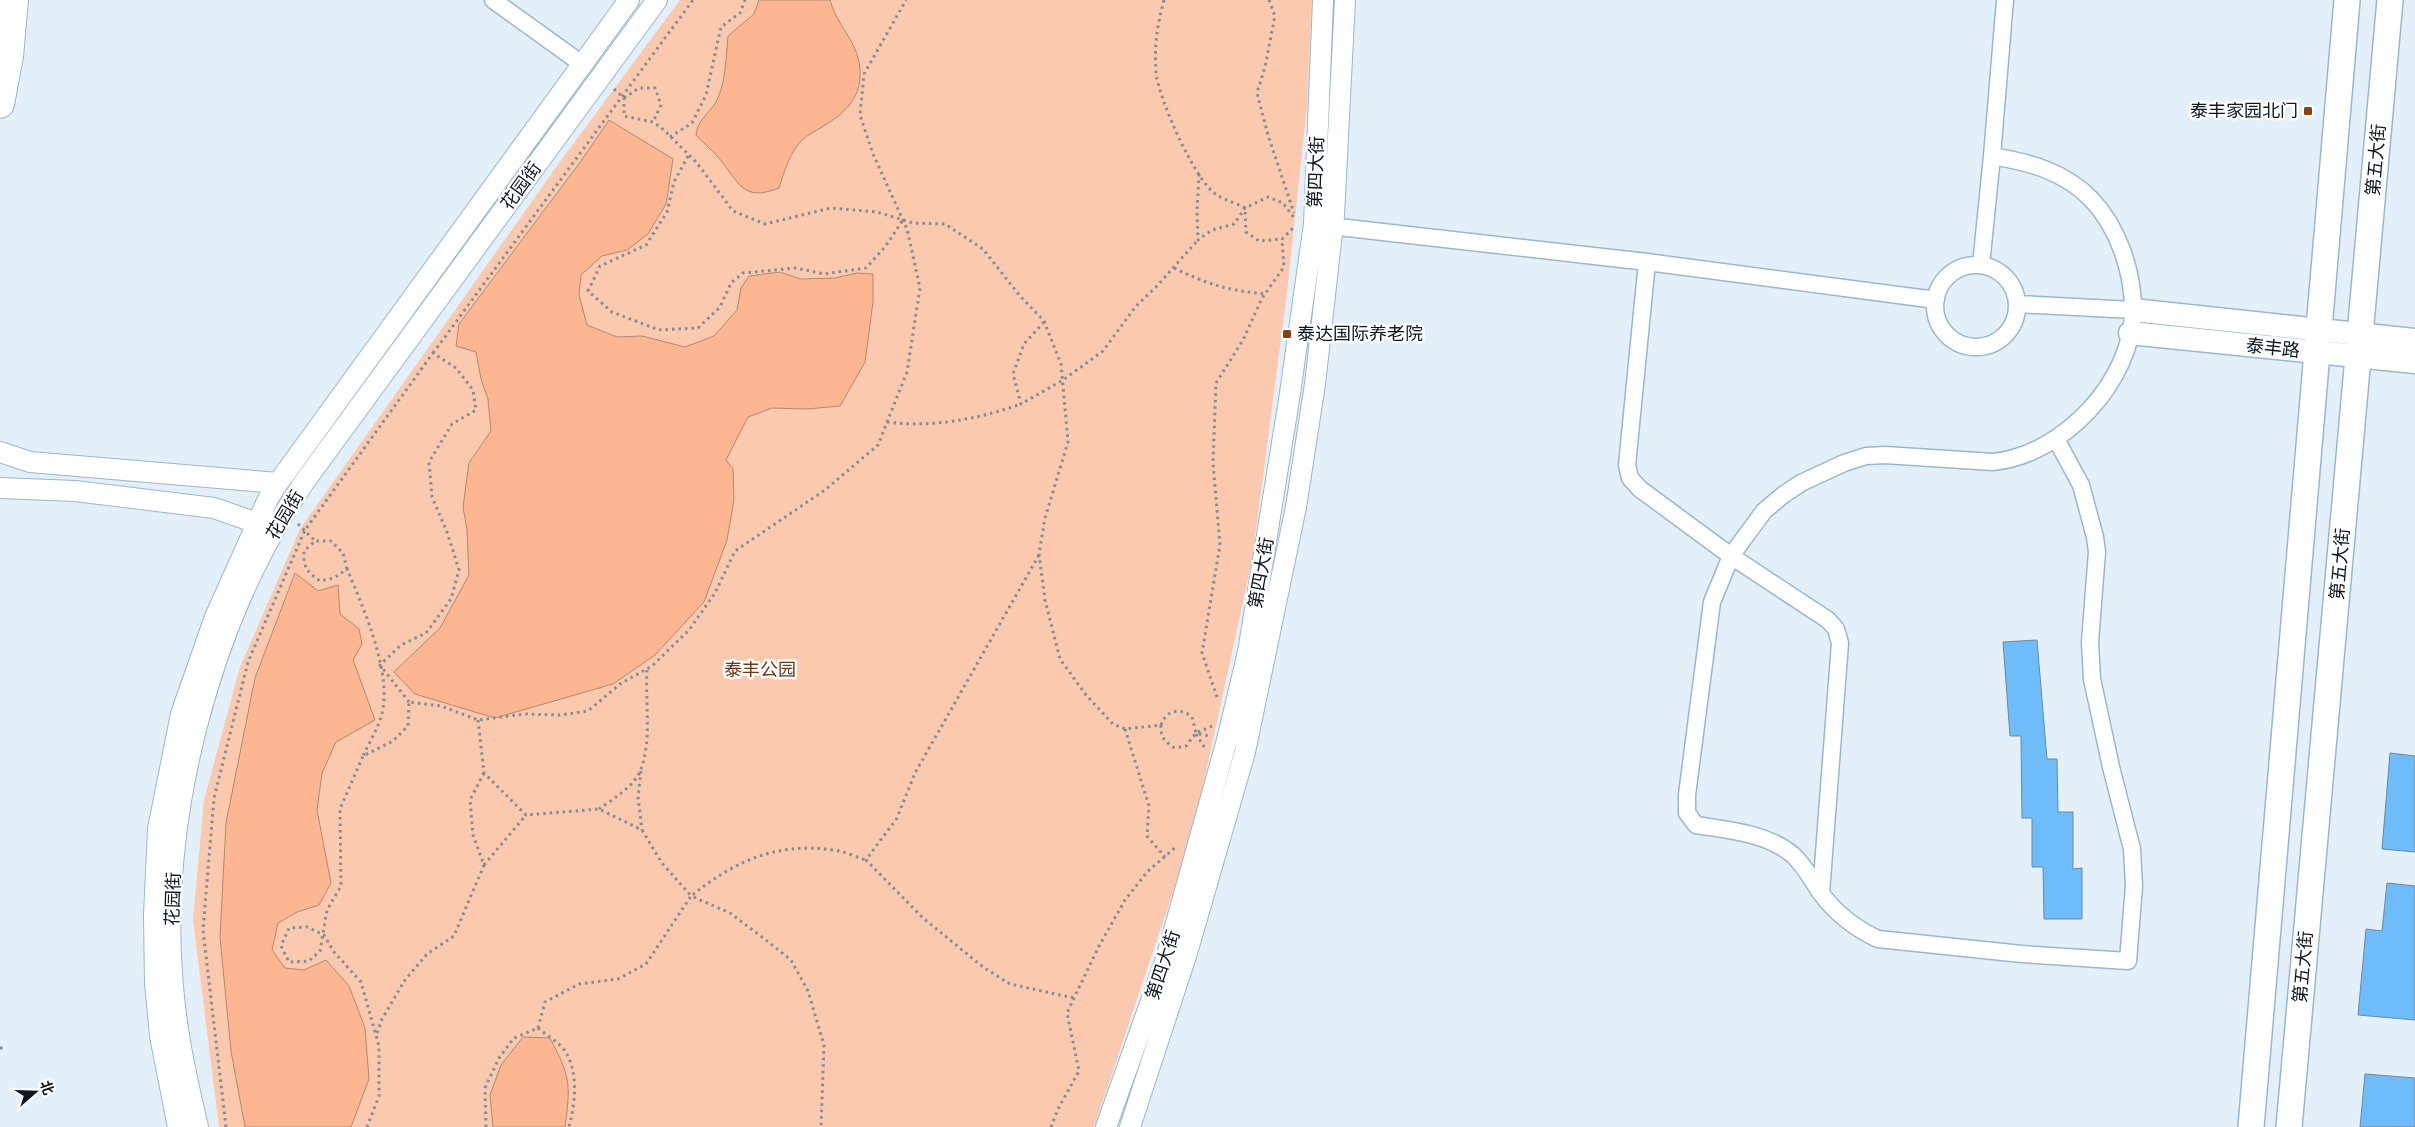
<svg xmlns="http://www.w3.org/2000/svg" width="2415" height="1127" viewBox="0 0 2415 1127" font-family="Jost,'Noto Sans SC',sans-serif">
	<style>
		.green { fill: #fbc9ae }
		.water { fill: #fcb792; stroke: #b48770 }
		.building { fill: #6fbcfa; stroke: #6d89a1 }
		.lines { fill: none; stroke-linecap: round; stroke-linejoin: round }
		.minor-casing { stroke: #9ab7d1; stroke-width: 19 }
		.tertiary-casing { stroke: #9ab7d1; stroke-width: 22 }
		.secondary-casing { stroke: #9ab7d1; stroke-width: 25 }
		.primary-casing { stroke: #9ab7d1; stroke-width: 28 }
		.trunk-casing { stroke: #9ab7d1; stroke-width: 30 }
		.path { stroke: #818d96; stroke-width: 3; stroke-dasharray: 2.5 4; stroke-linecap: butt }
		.minor { stroke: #fff; stroke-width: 16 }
		.tertiary { stroke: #fff; stroke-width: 20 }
		.secondary { stroke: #fff; stroke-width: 22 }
		.primary { stroke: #fff; stroke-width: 25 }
		.trunk { stroke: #fff; stroke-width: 28 }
		.poi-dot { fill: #854215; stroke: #fff; stroke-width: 2 }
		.labels { text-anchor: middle; stroke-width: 5; stroke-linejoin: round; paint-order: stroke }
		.poi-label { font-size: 18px; fill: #0c1720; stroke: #fff; text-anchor: end }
		.street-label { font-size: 18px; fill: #0c1720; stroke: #fff }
		.park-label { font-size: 18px; fill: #6e3816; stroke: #fff }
	</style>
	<rect width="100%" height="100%" fill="#e3eff9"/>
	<path class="green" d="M680,0H1312L1307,106L1286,301L1252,560L1198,809L1179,874L1094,1127H219L193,920L204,800L240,667L300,529L562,159Z"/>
	<path class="water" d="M759,0H830C835,22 855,39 859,62C865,95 847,112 822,127C816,131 807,135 802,140C790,152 784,172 779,188C741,203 739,181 718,157C711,149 703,143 696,135C697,120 709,114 716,102C726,83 726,57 728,36L754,14Z
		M609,120L673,159L666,204L648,234L627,250L602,256L581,275L579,295L587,325L617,337L642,336L685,347L714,336L737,310L741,288L749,276L780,272L800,279L835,278L857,273L873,274V302L865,362L840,406L807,409L772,408L748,417L726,460L733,469L734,500L727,540L704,602L655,655L613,684L495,718L415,694L394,672L440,628L469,575L467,530L463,507L469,463L491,431L488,399L481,379L476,352L456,346L459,324L581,161Z
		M295,573L318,591L338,585L340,614L359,629L362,644L353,660L375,720L336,742L322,773L317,810L331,883L319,905L297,912L278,923L272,950L285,968L304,970L326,960L349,986L365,1028L369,1079L351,1127H245L231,1051L220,937L226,823L255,678Z
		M523,1037L550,1038C570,1076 571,1084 565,1127H493L490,1095L501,1065Z"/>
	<path class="building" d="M2037,640L2047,759H2057L2058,812H2073V869L2082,868V919H2044L2043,867H2032V818H2022L2021,736H2010L2003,642Z
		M2390,753L2415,756V852L2382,849Z
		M2387,883L2415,886V1020L2358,1015L2366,929L2382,931Z
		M2365,1074L2415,1078V1127H2360Z"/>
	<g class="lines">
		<defs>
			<path id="minor" d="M493,0L582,64
				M2005,0L1992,156C2028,162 2064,171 2091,199C2118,227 2133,271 2133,310C2133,381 2063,455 1993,462L1885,455L1866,456L1844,463L1801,483L1783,495L1764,511L1731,556L1712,602L1687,795V813L1696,825C1728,830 1767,833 1793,855C1804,865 1812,880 1820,892C1836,914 1854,928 1878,939L2022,954L2128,961L2134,886L2132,849L2111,767L2092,679L2090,642L2097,552L2095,537L2081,485L2056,439
				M1321,225L1647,262L1936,300
				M1647,262L1627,465L1630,478L1640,489L1731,556L1828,620L1836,629L1840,643L1821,893
				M1981,265L1992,156
				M1935 306a41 41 0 1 1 82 0a41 41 0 1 1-82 0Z
				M2017,304L2133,310"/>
			<path id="tertiary" d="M0,452L30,462L278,483
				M0,488L75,491L214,508L257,523
				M178,1127L160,1036L155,983L154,915L158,829L181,714L215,617L268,499L278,483L629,0
				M198,1127C188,1084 178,1040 174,997C156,826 208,623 305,481L657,0
				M1106,1127L1166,959L1227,740L1248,652L1289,400L1314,224L1323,0
				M1130,1127L1187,953L1245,752L1296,507L1315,384L1334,215L1345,0"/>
			<path id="secondary" d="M2133,310L2415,340
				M2130,333L2415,362"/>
			<path id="primary" d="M2251,1127L2347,0
				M2289,1127L2390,0"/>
			<path id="trunk" d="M0,104L9,56L14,0"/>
		</defs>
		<use href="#minor" class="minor-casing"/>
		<use href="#tertiary" class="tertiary-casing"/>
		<use href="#secondary" class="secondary-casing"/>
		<use href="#primary" class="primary-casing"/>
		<use href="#trunk" class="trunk-casing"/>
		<path class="path" d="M1164,0C1157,27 1154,44 1156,72C1158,97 1195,182 1217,195C1225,200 1236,203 1245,208L1246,232L1259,241L1282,239L1295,226
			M1269,0L1275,16L1265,67L1257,93L1268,135L1294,213
			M614,89L624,98V116L653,122L664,130L697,163L733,211L765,224L831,208L877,212L913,223L945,224L983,249L1020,296L1044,321L1061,364L1068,442L1045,518L1039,554L1045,600L1060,659L1086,695L1113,724L1125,729L1161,725C1166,710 1180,707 1192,717L1196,733L1209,736
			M624,98L639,88H655L661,105L653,122
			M670,137L692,123L706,95L721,27L740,13L745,0
			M688,156L674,182L667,212L646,245L600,266L588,291L612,312L659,330L698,328L720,307L731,283L743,273L796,268L824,274L866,268L885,247L903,220
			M1199,174L1197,211L1198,240L1212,230L1234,224L1245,208L1268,197L1283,203L1295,219
			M1174,268C1207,284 1229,291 1266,294
			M1044,322L1024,344L1013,374L1021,404L1063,380L1103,351L1136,306L1156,287L1198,240
			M433,353L693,0
			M887,422C933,428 978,419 1021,404
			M298,524L315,541
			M1039,555L915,773L897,818L866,860L923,918L983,967L1010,984L1074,998
			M347,569L343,553L331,541H315L304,551C303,567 307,572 320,581L334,578L347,569C363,607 394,676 381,717C377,730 369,743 363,756
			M1217,697L1202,653L1220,545L1213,463L1216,383L1243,340L1262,298L1284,267L1282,239
			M478,720L484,773L526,815L599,809L642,830L662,863L691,896C735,861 776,842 833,850C844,851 856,857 866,860
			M1161,725C1160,737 1165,742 1175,748L1186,746L1196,733L1212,726
			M1125,729L1149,806L1147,836L1165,857
			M1196,734L1205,748
			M641,771L638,797L642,830
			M484,773L470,800L473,835L484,865L526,815
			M599,809C613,799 635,786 641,769C652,739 645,701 647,669
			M538,1028L545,1002L579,984L618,979L646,964L691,896L730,913L762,937L791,960L808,991L824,1045L821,1127
			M538,1028C546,1035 559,1042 565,1051C579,1073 575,1104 569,1127
			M377,1033L382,1019L405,980L427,954L454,936L484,865
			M0,1048H3
			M226,1127L203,930L214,798L248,662L305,530L433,353L456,368L473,390L476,410L452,424L429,462L432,497L447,532L459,570L451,599L426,633L401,645L380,665L409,702
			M367,1127L379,1096V1046L361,982L334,952L324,935L307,927L289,928L281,946L289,962L309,961L320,951L327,910L341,886L340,809L363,756L393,741L408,726L409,702L441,706L478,720L525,714L560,715L588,711L620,684L652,666L689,630L715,593L735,551L825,490L878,445L907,372L920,288L907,229L873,154L860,115L864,74L906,0
			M486,1127L485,1088L499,1058L514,1038L538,1028
			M1051,1127L1058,1109L1079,1071L1067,1013L1074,998L1099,946L1125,900L1148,871L1177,846"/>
		<use href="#minor" class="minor"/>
		<use href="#tertiary" class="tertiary"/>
		<use href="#secondary" class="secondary"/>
		<use href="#primary" class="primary"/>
		<use href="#trunk" class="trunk"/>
	</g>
	<g class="poi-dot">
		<rect x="2303" y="106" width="10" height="10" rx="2.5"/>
		<rect x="1282" y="329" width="10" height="10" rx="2.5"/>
	</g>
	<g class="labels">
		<g class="poi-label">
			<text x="2298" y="117">泰丰家园北门</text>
			<text x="1297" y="340" text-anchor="start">泰达国际养老院</text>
		</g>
		<g class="street-label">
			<text transform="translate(2376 160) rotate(-85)" y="6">第五大街</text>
			<text transform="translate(1316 172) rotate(-88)" y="6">第四大街</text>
			<text transform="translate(521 186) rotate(-54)" y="6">花园街</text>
			<text transform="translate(2273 348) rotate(6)" y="6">泰丰路</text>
			<text transform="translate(285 515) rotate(-59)" y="6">花园街</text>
			<text transform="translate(2340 564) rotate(-85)" y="6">第五大街</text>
			<text transform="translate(1261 573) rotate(-80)" y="6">第四大街</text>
			<text transform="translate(173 899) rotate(-88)" y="6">花园街</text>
			<text transform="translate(1163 965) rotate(-72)" y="6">第四大街</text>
			<text transform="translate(2303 967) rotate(-85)" y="6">第五大街</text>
		</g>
		<g class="park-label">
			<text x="760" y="676">泰丰公园</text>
		</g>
	</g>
	<g transform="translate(35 1092) rotate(70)" stroke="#ffffff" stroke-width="4" paint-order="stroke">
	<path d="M0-4L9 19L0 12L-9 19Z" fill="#0c1720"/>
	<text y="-8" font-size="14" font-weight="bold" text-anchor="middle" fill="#0c1720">北</text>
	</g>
</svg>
